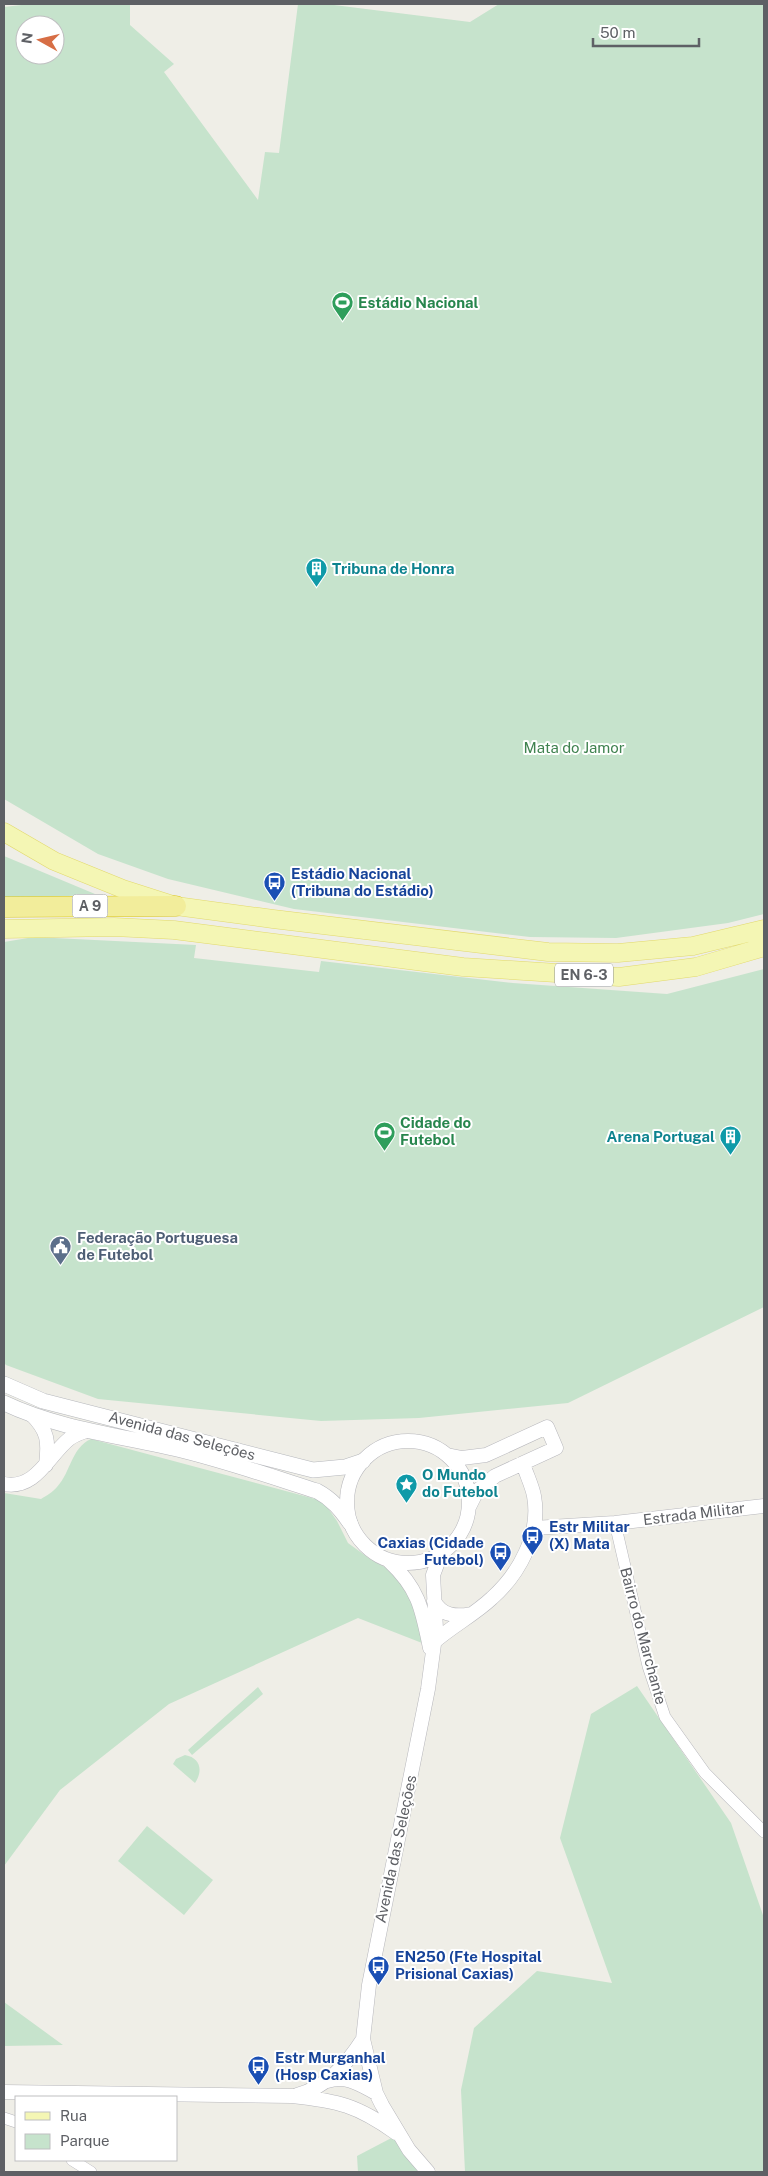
<svg xmlns="http://www.w3.org/2000/svg" width="768" height="2176" viewBox="0 0 768 2176" font-family="'Public Sans',sans-serif">
	<style>
		.green { fill: #c6e3cc; fill-rule: evenodd }
		.lines { fill: none; stroke-linecap: round; stroke-linejoin: round }
		.minor-casing { stroke: #b7b7bc; stroke-width: 12 }
		.tertiary-casing { stroke: #b7b7bc; stroke-width: 15 }
		.secondary-casing { stroke: #b5b7bc; stroke-width: 16 }
		.primary-casing { stroke: #e2d96c; stroke-width: 19 }
		.motorway-casing { stroke: #dcc61a; stroke-width: 21 }
		.minor { stroke: #fff; stroke-width: 11 }
		.tertiary { stroke: #fff; stroke-width: 14 }
		.secondary { stroke: #fff; stroke-width: 15 }
		.primary { stroke: #f4f6b4; stroke-width: 18 }
		.motorway { stroke: #f2ed9b; stroke-width: 20 }
		.labels { text-anchor: middle; stroke-width: 4; stroke-linejoin: round; paint-order: stroke }
		.shield { fill: #fff; stroke: #8e9093; stroke-width: 1 }
		.shield-label { font-size: 14px; font-weight: bold; fill: #5e6065 }
		.leisure-label { font-size: 15px; font-weight: bold; fill: #27864d; stroke: #fff; text-anchor: start }
		.culture-label { font-size: 15px; font-weight: bold; fill: #0d838f; stroke: #fff; text-anchor: start }
		.park-label { font-size: 15px; fill: #408350; stroke: #fff }
		.transit-label { font-size: 15px; font-weight: bold; fill: #164399; stroke: #fff; text-anchor: start }
		.service-label { font-size: 15px; font-weight: bold; fill: #4e5e75; stroke: #fff; text-anchor: start }
		.street-label { font-size: 15px; fill: #5e6065; stroke: #fff }
	</style>
	<rect width="100%" height="100%" fill="#efeee7"/>
	<path class="green" d="M30,4H130V25L174,64L164,72L258,200L265,152L279,153L298,4H326L470,22L499,4H764V914L728,923L616,938L530,937L294,909L168,879L98,854L4,799V7ZM25,25H55V55H25Z
		M4,856L95,894L4,901Z
		M34,937L196,945L194,958L319,972L321,961L513,983L667,994L764,969V1307L568,1403L419,1418L321,1421L98,1399L6,1365L4,1363V942Z
		M91,1439L323,1501L337,1521L348,1543L370,1559L392,1571L406,1584L424,1631L422,1643L358,1618L169,1704L60,1790L4,1866V1493L41,1499C46,1496 53,1492 57,1487C71,1472 71,1448 91,1439Z
		M637,1686L731,1823L764,1918V2172H465L461,2090L474,2028L537,1971L612,1983L560,1838L591,1714Z
		M258,1687L263,1694L192,1755L188,1750Z
		M185,1755C201,1758 203,1771 195,1783L173,1764L176,1759Z
		M147,1826L213,1880L184,1915L118,1861Z
		M4,2002L63,2045L4,2046Z
		M399,2134L428,2172H358L357,2156Z"/>
	<g class="lines">
		<defs>
			<path id="minor" d="M615,1523L648,1666L665,1717L705,1773L764,1832
				M4,2118L16,2122
				M72,2160L91,2172"/>
			<path id="tertiary" d="M31,1414C48,1431 49,1441 46,1465
				M347 1502a61 61 0 1 1 122 0a61 61 0 1 1-122 0Z
				M447,1455L462,1458L486,1455L547,1427L556,1448L495,1476L477,1491L469,1507
				M4,1484C36,1490 48,1456 69,1439C74,1435 80,1433 86,1431
				M534,1528L615,1523L764,1506
				M389,1561C419,1589 422,1609 430,1648
				M434,1601C442,1616 456,1617 471,1614
				M434,1642C452,1626 474,1615 492,1598C519,1574 541,1534 534,1496C532,1485 526,1474 523,1463
				M327,2081C347,2075 359,2084 376,2093
				M4,2092L292,2096C338,2101 357,2105 396,2133
				M297,2095C327,2087 347,2064 363,2039
				M428,2172L409,2150L382,2105L376,2093L363,2039L369,1985L428,1689L436,1629L433,1575L441,1554"/>
			<path id="secondary" d="M4,1384L43,1401L313,1470L345,1467L363,1461
				M4,1403C61,1430 124,1436 185,1451C229,1462 273,1477 317,1491C332,1499 341,1510 350,1523"/>
			<path id="primary" d="M4,832L54,861L123,889L176,906L273,919L548,952L618,953L693,946L764,929
				M4,929L114,927L174,930L463,967L619,977L696,967L764,947"/>
			<path id="motorway" d="M4,907L176,906"/>
		</defs>
		<use href="#minor" class="minor-casing"/>
		<use href="#tertiary" class="tertiary-casing"/>
		<use href="#secondary" class="secondary-casing"/>
		<use href="#primary" class="primary-casing"/>
		<use href="#motorway" class="motorway-casing"/>
		<use href="#minor" class="minor"/>
		<use href="#tertiary" class="tertiary"/>
		<use href="#secondary" class="secondary"/>
		<use href="#primary" class="primary"/>
		<use href="#motorway" class="motorway"/>
	</g>
	<defs>
		<symbol id="stadium-pin" viewBox="-11 -11 22 30"><path d="M0 17L-7.5 6A9.5 9.5 0 1 1 7.5 6Z" fill="#2e9e5b" stroke="#fff"/><path d="M0-5a6.5 5 0 1 0 0 10a6.5 5 0 1 0 0-10ZM-3.5-1.8h7v3.6h-7Z" fill="#fff"/></symbol>
		<symbol id="building-pin" viewBox="-11 -11 22 30"><path d="M0 17L-7.5 6A9.5 9.5 0 1 1 7.5 6Z" fill="#0f9aa8" stroke="#fff"/><path d="M-4-6H4V6H1V3H-1V6H-4ZM-2.5-4.3h1.7v1.8h-1.7ZM.8-4.3h1.7v1.8H.8ZM-2.5-1h1.7V.8h-1.7ZM.8-1h1.7V.8H.8Z" fill="#fff"/></symbol>
		<symbol id="bus-pin" viewBox="-11 -11 22 30"><path d="M0 17L-7.5 6A9.5 9.5 0 1 1 7.5 6Z" fill="#1a4fb4" stroke="#fff"/><path d="M-5-6H5V4H4V6H2V4H-2V6H-4V4H-5ZM-3.5-4V0h7V-4ZM-3.5 1.2v1.5H-2V1.2ZM2 1.2v1.5H3.5V1.2Z" fill="#fff"/></symbol>
		<symbol id="civic-pin" viewBox="-11 -11 22 30"><path d="M0 17L-7.5 6A9.5 9.5 0 1 1 7.5 6Z" fill="#5c6f8a" stroke="#fff"/><path d="M-.6-6.5H3V-4.5H.6V-3L4-1V1h2V6H-6V1h2V-1L-.6-3ZM-1.2 2.5V6h2.4V2.5Z" fill="#fff"/></symbol>
		<symbol id="sight-pin" viewBox="-11 -11 22 30"><path d="M0 17L-7.5 6A9.5 9.5 0 1 1 7.5 6Z" fill="#0f9aa8" stroke="#fff"/><path d="M0-6L1.8-2.2L6-1.7L2.9 1.2L3.7 5.4L0 3.3L-3.7 5.4L-2.9 1.2L-6-1.7L-1.8-2.2Z" fill="#fff"/></symbol>
	</defs>
	<g fill-rule="evenodd">
		<use href="#stadium-pin" x="330" y="290" width="25" height="34"/>
		<use href="#building-pin" x="304" y="556" width="25" height="34"/>
		<use href="#bus-pin" x="262" y="870" width="25" height="34"/>
		<use href="#stadium-pin" x="372" y="1120" width="25" height="34"/>
		<use href="#building-pin" x="718" y="1124" width="25" height="34"/>
		<use href="#civic-pin" x="48" y="1234" width="25" height="34"/>
		<use href="#sight-pin" x="394" y="1472" width="25" height="34"/>
		<use href="#bus-pin" x="520" y="1524" width="25" height="34"/>
		<use href="#bus-pin" x="488" y="1540" width="25" height="34"/>
		<use href="#bus-pin" x="366" y="1954" width="25" height="34"/>
		<use href="#bus-pin" x="246" y="2054" width="25" height="34"/>
	</g>
	<g class="labels">
		<g class="shield">
			<rect x="72.5" y="894.5" width="35" height="23" rx="4"/>
			<rect x="555" y="963.5" width="58" height="23" rx="4"/>
		</g>
		<g class="shield-label">
			<text x="90" y="911">A 9</text>
			<text x="584" y="980">EN 6-3</text>
		</g>
		<g class="leisure-label">
			<text x="358" y="308">Estádio Nacional</text>
			<text x="400" y="1128">Cidade do<tspan x="400" dy="17">Futebol</tspan></text>
		</g>
		<g class="culture-label">
			<text x="332" y="574">Tribuna de Honra</text>
			<text x="715" y="1142" text-anchor="end">Arena Portugal</text>
			<text x="422" y="1480">O Mundo<tspan x="422" dy="17">do Futebol</tspan></text>
		</g>
		<g class="park-label">
			<text x="574" y="753">Mata do Jamor</text>
		</g>
		<g class="transit-label">
			<text x="291" y="879">Estádio Nacional<tspan x="291" dy="17">(Tribuna do Estádio)</tspan></text>
			<text x="549" y="1532">Estr Militar<tspan x="549" dy="17">(X) Mata</tspan></text>
			<text x="484" y="1548" text-anchor="end">Caxias (Cidade<tspan x="484" dy="17">Futebol)</tspan></text>
			<text x="395" y="1962">EN250 (Fte Hospital<tspan x="395" dy="17">Prisional Caxias)</tspan></text>
			<text x="275" y="2063">Estr Murganhal<tspan x="275" dy="17">(Hosp Caxias)</tspan></text>
		</g>
		<g class="service-label">
			<text x="77" y="1243">Federação Portuguesa<tspan x="77" dy="17">de Futebol</tspan></text>
		</g>
		<g class="street-label">
			<text transform="translate(182 1436) rotate(15)" y="5">Avenida das Seleções</text>
			<text transform="translate(694 1514) rotate(-7)" y="5">Estrada Militar</text>
			<text transform="translate(643 1636) rotate(75)" y="5">Bairro do Marchante</text>
			<text transform="translate(396 1849) rotate(-78)" y="5">Avenida das Seleções</text>
		</g>
	</g>
	<rect width="768" height="2176" fill="none" stroke="#5e6065" stroke-width="10"/>
	<rect x="15" y="2096" width="162" height="65" fill="#ffffff" stroke="#bfbfc1"/>
	<rect x="25" y="2112" width="25" height="8" fill="#f4f6b4" stroke="#bfbfc1"/>
	<text x="60" y="2121" font-size="15" fill="#5e6065">Rua</text>
	<rect x="25" y="2134" width="25" height="15" fill="#c6e3cc" stroke="#bfbfc1"/>
	<text x="60" y="2146" font-size="15" fill="#5e6065">Parque</text>
	<g transform="translate(40 40) rotate(278)"><circle r="24" fill="#ffffff" stroke="#bfbfc1"/>
	<path d="M0-4L9 19L0 12L-9 19Z" fill="#d76e45"/>
	<text y="-8" font-size="14" font-weight="bold" text-anchor="middle" fill="#5e6065">N</text>
	</g>
	<path d="M593 38v8h106v-8" fill="none" stroke="#5e6065" stroke-width="2.5"/>
	<text x="600" y="38" font-size="15" fill="#5e6065" stroke="#ffffff" stroke-width="4" paint-order="stroke">50 m</text>
</svg>
